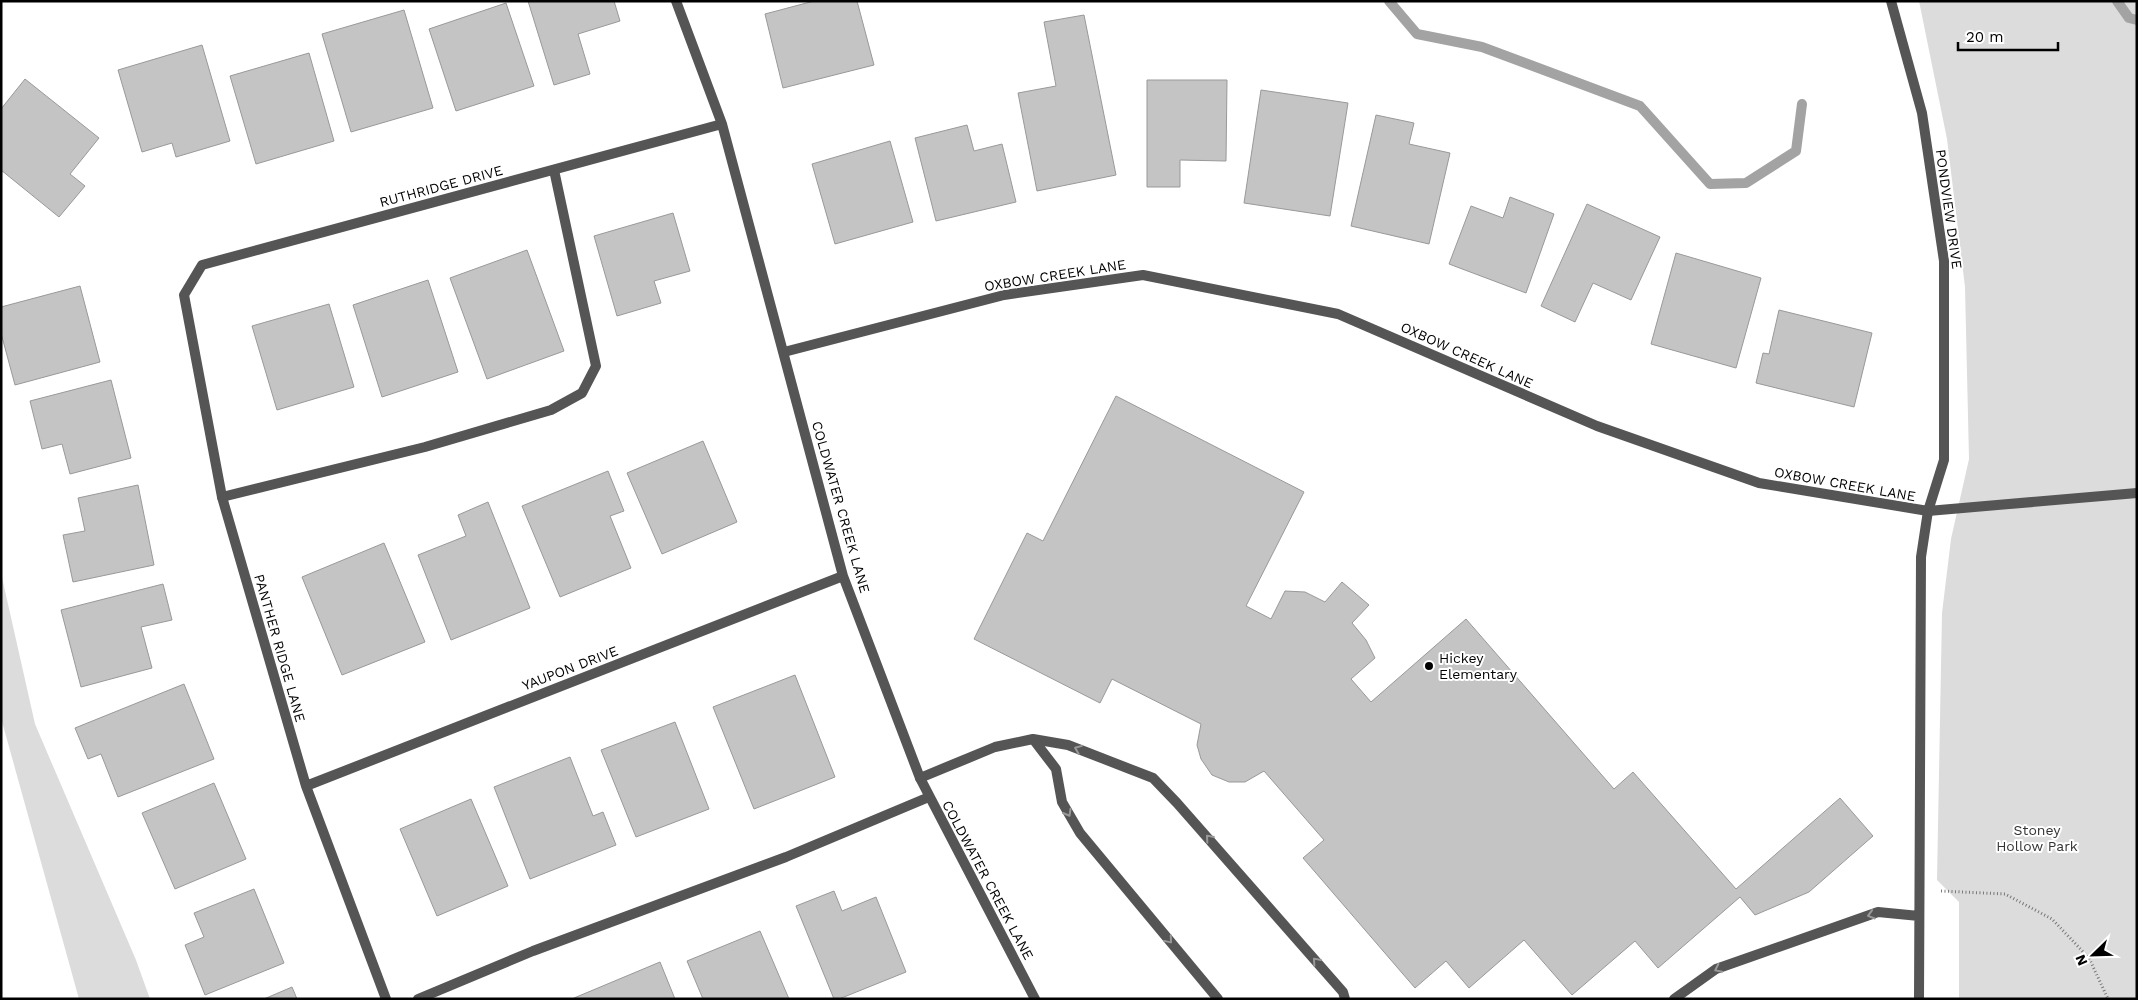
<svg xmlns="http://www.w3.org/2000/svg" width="2138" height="1000" viewBox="0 0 2138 1000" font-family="'Work Sans',sans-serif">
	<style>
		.green { fill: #dcdcdc }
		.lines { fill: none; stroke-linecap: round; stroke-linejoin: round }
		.stream { stroke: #a3a3a3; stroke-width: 10 }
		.building { fill: #c4c4c4; stroke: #999 }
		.path { stroke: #777; stroke-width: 3; stroke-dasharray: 1 2.5; stroke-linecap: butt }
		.lane { stroke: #555; stroke-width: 10 }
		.street { stroke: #555; stroke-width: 10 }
		.oneway { stroke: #999 }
		.poi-dot { fill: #000; stroke: #fff; stroke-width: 2 }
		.labels { text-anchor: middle; stroke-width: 4; stroke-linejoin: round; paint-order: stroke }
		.street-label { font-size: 14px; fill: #000; stroke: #fff }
		.poi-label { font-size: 14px; fill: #000; stroke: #fff; text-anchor: start }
		.park-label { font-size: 14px; fill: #333; stroke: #fff }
	</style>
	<rect width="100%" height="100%" fill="#fff"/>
	<path class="green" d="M1919,1H2137V999H1959V902L1937,880L1942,613L1951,539L1969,459L1965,287L1947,139Z
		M1,573L35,724L136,960L150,999H79L1,718Z"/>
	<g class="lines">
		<path class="stream" d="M1389,1L1417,34L1482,47L1640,106L1710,184L1746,183L1796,151L1802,104
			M2117,1L2129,18L2137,20"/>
	</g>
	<path class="building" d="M528,1H614L620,21L578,34L590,74L554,85Z
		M814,1H857L874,65L783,88L765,14Z
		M506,3L534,86L456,111L429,29Z
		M404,10L433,108L351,132L322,34Z
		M1084,15L1116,175L1037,191L1018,93L1056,86L1044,22Z
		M202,45L230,141L176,157L172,143L142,152L118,70Z
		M309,53L334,141L256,164L230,76Z
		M25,79L99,138L70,174L85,186L59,217L1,170V109Z
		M1147,80H1227L1226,161L1180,160V187H1147Z
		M1261,90L1348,103L1330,216L1244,203Z
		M1376,115L1414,123L1409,144L1450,153L1429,244L1351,226Z
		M967,125L974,151L1002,144L1016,202L936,221L915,138Z
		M890,141L913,222L835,244L812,164Z
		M1510,197L1554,214L1526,293L1449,264L1471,206L1503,218Z
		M1587,204L1660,237L1631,300L1593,283L1575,322L1541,306Z
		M673,213L690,271L654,281L661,303L617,316L594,236Z
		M527,250L564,351L487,379L450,278Z
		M1676,253L1761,278L1736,368L1651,344Z
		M428,280L458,372L382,397L353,305Z
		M80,286L100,362L15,385L1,333V307Z
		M329,304L354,387L277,410L252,326Z
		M1779,310L1872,333L1854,407L1756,383L1763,353L1769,354Z
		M111,380L131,458L70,474L62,444L42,449L30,401Z
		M1116,396L1304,492L1246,606L1271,619L1285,591L1305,592L1325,602L1342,582L1369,605L1352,623L1366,640L1375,658L1351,679L1371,702L1466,619L1614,789L1633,772L1736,889L1840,798L1873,836L1809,892L1755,915L1740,897L1658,968L1635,941L1572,995L1524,940L1469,988L1446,961L1415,988L1303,858L1324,840L1264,771L1245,782H1229L1212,775L1201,759L1197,745L1201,724L1112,679L1100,703L974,639L1027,533L1043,541Z
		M703,441L737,522L662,554L627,473Z
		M608,471L624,511L610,516L631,568L560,597L522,506Z
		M138,485L154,565L73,582L63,535L85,531L78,498Z
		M488,502L530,608L451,640L418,555L466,536L458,515Z
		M384,543L425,642L342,675L302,577Z
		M163,584L172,620L141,627L152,668L81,687L61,610Z
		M795,675L835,777L754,809L713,707Z
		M184,684L214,759L118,797L101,754L88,759L75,728Z
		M675,722L709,809L636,837L601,750Z
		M570,757L593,816L603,812L616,845L530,879L494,787Z
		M214,783L246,859L175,889L142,813Z
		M471,799L508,886L437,916L400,829Z
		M254,889L284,963L205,995L185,945L204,937L194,913Z
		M834,891L842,911L876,897L906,972L839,999H834L796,906Z
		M760,931L789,999H703L687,961Z
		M660,962L675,999H575L574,998Z
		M292,987L297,999H264Z"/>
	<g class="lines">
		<path class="path" d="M1941,891L2005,894L2052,919L2089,958L2108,999"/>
		<path class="lane" d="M222,497L425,447L551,410L582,393L596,366L554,170
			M1033,739L1056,769L1062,802L1080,833L1218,999
			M920,778L995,747L1033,739L1068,745L1153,778L1177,803L1343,992L1345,999
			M418,999L533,951L786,857L929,797
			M1674,999L1716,969L1878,912L1919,916
			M1919,999L1921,557L1928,511"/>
		<path class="street" d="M676,1L722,124L843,576L920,778L1035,999
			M1891,1L1922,113L1944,261V460L1928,511
			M784,352L1004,295L1143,275L1338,314L1597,426L1759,483L1928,511L2137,493
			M306,786L843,576
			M386,999L306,786L222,497L184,295L202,265L722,124"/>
	</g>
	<defs><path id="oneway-chevron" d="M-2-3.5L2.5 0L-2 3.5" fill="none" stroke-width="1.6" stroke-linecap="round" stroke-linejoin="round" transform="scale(1.25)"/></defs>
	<g class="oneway">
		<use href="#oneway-chevron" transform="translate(1078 749) rotate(-158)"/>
		<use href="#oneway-chevron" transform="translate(1068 813) rotate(60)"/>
		<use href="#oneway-chevron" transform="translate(1209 838) rotate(-131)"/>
		<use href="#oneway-chevron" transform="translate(1871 915) rotate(163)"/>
		<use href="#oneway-chevron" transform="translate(1169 940) rotate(50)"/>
		<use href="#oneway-chevron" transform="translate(1316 961) rotate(-131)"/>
		<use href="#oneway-chevron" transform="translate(1718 969) rotate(154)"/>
	</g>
	<circle class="poi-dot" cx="1429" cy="666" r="5"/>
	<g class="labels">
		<g class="street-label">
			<text transform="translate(441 186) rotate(-15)" y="5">RUTHRIDGE DRIVE</text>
			<text transform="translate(1949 209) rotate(82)" y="5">PONDVIEW DRIVE</text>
			<text transform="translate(1055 275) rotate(-9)" y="5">OXBOW CREEK LANE</text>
			<text transform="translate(1467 355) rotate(24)" y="5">OXBOW CREEK LANE</text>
			<text transform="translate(1845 484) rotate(10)" y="5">OXBOW CREEK LANE</text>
			<text transform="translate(841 507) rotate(74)" y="5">COLDWATER CREEK LANE</text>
			<text transform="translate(280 648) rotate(74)" y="5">PANTHER RIDGE LANE</text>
			<text transform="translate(570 668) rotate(-21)" y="5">YAUPON DRIVE</text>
			<text transform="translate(988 880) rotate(62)" y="5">COLDWATER CREEK LANE</text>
		</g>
		<g class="poi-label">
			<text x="1439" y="663">Hickey<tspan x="1439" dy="16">Elementary</tspan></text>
		</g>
		<g class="park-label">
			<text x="2037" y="835">Stoney<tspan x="2037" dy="16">Hollow Park</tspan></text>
		</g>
	</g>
	<rect width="2138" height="1000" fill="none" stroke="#000000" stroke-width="5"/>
	<g transform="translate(2093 955) rotate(247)" stroke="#ffffff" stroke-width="4" paint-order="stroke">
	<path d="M0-4L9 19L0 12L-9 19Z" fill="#000000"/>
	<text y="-8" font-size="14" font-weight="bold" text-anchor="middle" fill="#000000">N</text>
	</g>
	<path d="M1958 42v8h100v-8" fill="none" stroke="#000000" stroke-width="2.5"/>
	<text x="1966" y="42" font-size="15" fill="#000000" stroke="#ffffff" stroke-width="4" paint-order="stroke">20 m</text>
</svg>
